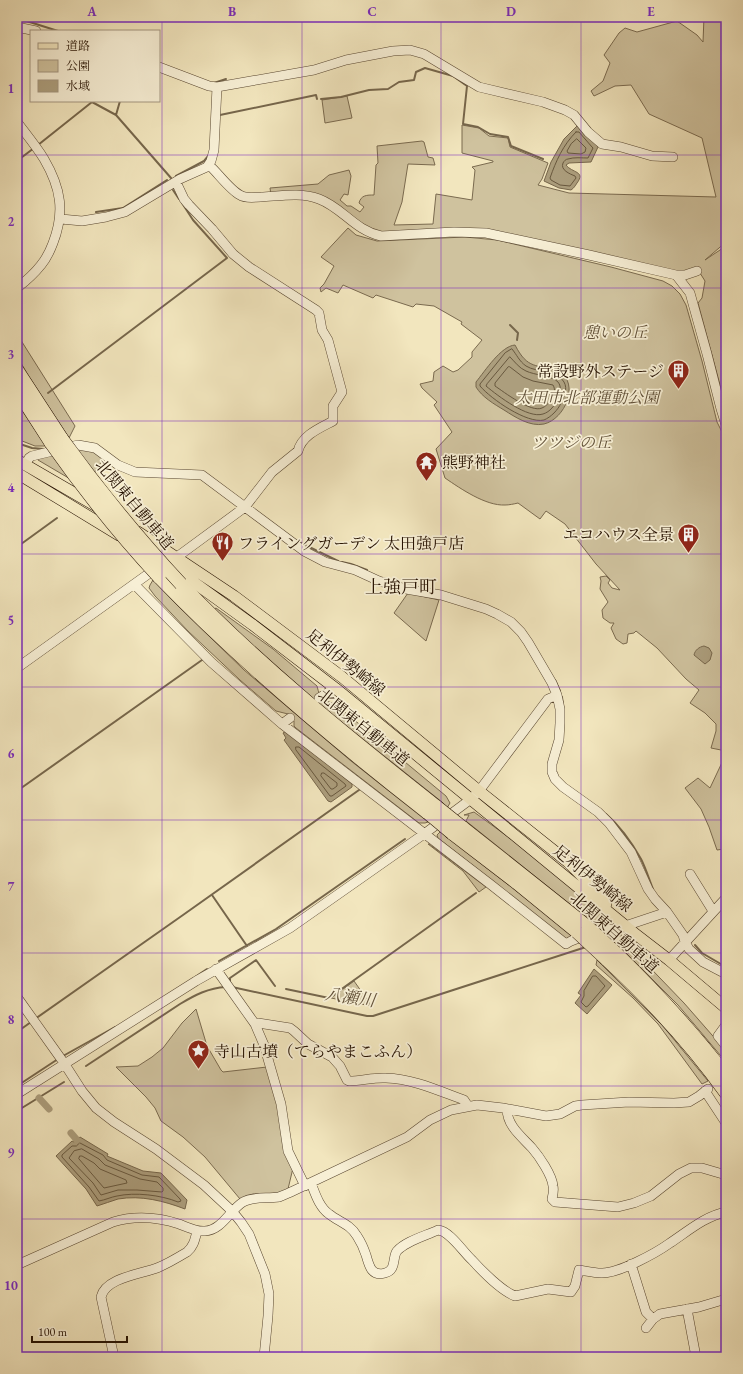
<svg xmlns="http://www.w3.org/2000/svg" width="743" height="1374" viewBox="0 0 743 1374" font-family="'EB Garamond','Noto Serif JP',serif">
	<style>
		.green { fill: #cfc29e; stroke: #7a6a4f }
		.water { fill: #ac9e7d; stroke: #76664b }
		.lines { fill: none; stroke-linecap: round; stroke-linejoin: round }
		.shore { stroke: #68583e; stroke-width: 1 }
		.stream { stroke: #76664b; stroke-width: 2 }
		.canal { stroke: #ac9e7d; stroke-width: 7 }
		.minor-casing { stroke: #584630; stroke-width: 10 }
		.major-casing { stroke: #251100; stroke-width: 12 }
		.highway-casing { stroke: #251100; stroke-width: 14 }
		.minor { stroke: #f7efd5; stroke-width: 9 }
		.major { stroke: #f2e6be; stroke-width: 11 }
		.highway { stroke: #f2e6be; stroke-width: 13 }
		.highway-bridge-casing { stroke: #251100; stroke-width: 14; stroke-linecap: butt }
		.highway-bridge { stroke: #f2e6be; stroke-width: 13 }
		.grid { fill: none; stroke: #7b2cbf; stroke-width: 1; stroke-opacity: 0.55 }
		.labels { text-anchor: middle; stroke-width: 3.5; stroke-linejoin: round; paint-order: stroke }
		.park-label { font-size: 16px; font-style: italic; fill: #604f37; stroke: #f7efd5 }
		.poi-label { font-size: 16px; fill: #251100; stroke: #f7efd5; text-anchor: start }
		.street-label { font-size: 16px; fill: #251100; stroke: #f7efd5 }
		.water-label { font-size: 17px; font-style: italic; fill: #625038; stroke: #f7efd5 }
		.quarter-label { font-size: 18px; fill: #251100; stroke: #f7efd5 }
		.neatline { fill: none; stroke: #7b2cbf; stroke-width: 1.5 }
		.grid-label { font-size: 13px; text-anchor: middle; font-weight: bold; fill: #7b2cbf }
	</style>
	<rect width="100%" height="100%" fill="#f2e6be"/>
	<filter id="stains"><feTurbulence type="fractalNoise" baseFrequency=".005" numOctaves="4"/><feColorMatrix values="0 0 0 0 .2 0 0 0 0 .09 0 0 0 0 .02 0 0 0 .5 -.17"/></filter>
	<radialGradient id="worn" r=".72"><stop offset=".6" stop-color="#630" stop-opacity="0"/><stop offset="1" stop-color="#630" stop-opacity=".3"/></radialGradient>
	<path class="green" d="M704,17H726V242L705,260L726,246V407L698,303L702,298L705,281L700,273L668,272L491,230L379,235L325,200L271,195L270,188L318,184L329,175L349,170L351,176L348,195L344,194L340,200L347,206H351L360,212L364,207L359,203C361,195 367,195 374,195L376,165L378,163L377,146L422,141L424,142L428,157L433,158L435,165L408,164L402,202L394,225L433,224L436,194L472,200L475,170L472,167L493,162V161L462,153V125L479,128L489,136L508,138L510,147L548,163L542,179L538,185L569,193L716,197L702,138L649,114L631,85L615,86L594,96L591,91L603,81L610,63L604,55L619,33L625,28L637,32L677,21L697,35L703,42Z
		M347,96L352,118L325,123L322,100Z
		M348,228L356,235L377,241L465,237L497,240L611,267L663,281L672,286L680,294L686,305L702,361L717,422L726,440V751L711,748L716,731V724L705,713L690,703L699,690L686,679L657,648L636,631L634,633L628,634L627,643L623,644L616,639L611,628L614,623H610L603,618L602,610L608,602L600,589L601,581L600,577L606,576L610,580L608,583L612,588L620,590L596,564L565,524L546,511L540,519L518,503C514,504 509,505 505,505C486,506 461,489 445,478L436,449L452,432L434,405L437,402L422,388L420,384L433,381L434,372L443,366L453,372L458,370L472,357V352L482,340L461,324L462,322L434,306L416,304L413,307L376,295L373,298L343,285L338,293L326,288L321,292L320,288L324,284L334,266L321,257Z
		M17,334L75,426L69,438L28,375L17,356Z
		M17,403L46,446H35L17,439Z
		M76,449L95,451L104,458L94,473Z
		M53,454L72,480L38,460V457Z
		M153,580L178,606L244,670L351,761L428,822L425,823H419L296,728L294,726V721L288,714L276,711L240,680L188,631L155,596L149,588L150,585Z
		M408,593L439,600L426,641L394,613Z
		M216,608L273,649L317,686C320,699 323,700 335,704L446,796L450,803L447,808L442,802L329,712L250,643L214,609Z
		M726,754V851L724,849L717,850L709,827L701,809L685,788L698,778L710,788Z
		M474,812L515,842L617,925L600,927L596,925L466,821L469,815H464Z
		M440,832L445,834L446,837L527,899L572,936L566,939L438,838L437,835Z
		M428,844H429L486,887L479,892L463,871Z
		M624,947H629L634,951L684,1003L726,1051V1062L678,1005L621,948Z
		M597,960L662,1025L708,1081L702,1084L658,1024L633,998L596,965Z
		M354,981L371,1005H366L331,998Z
		M196,1009L207,1046L221,1070L223,1072L267,1067L278,1103L293,1168L288,1189L282,1192L240,1199L205,1157L183,1137L161,1121L155,1108L146,1097L116,1067L138,1066L152,1057L163,1048L182,1023Z"/>
	<path class="water" d="M578,125L598,147L591,162L569,163L566,165C572,173 586,171 577,183C575,186 574,188 571,190L559,188L544,181L551,162L564,139Z
		M515,345C528,370 536,364 559,371C580,384 565,419 544,424C530,427 515,417 504,410C494,404 482,397 476,387V382C485,371 501,346 515,345Z
		M704,646L709,648L712,653L710,660L705,664L694,655C695,650 699,647 704,646Z
		M286,731L352,784V787L331,802L328,801L284,740L286,738L283,733Z
		M594,969L612,985L587,1014L575,1003L581,995L578,993Z
		M80,1137L108,1154L107,1156L143,1171L161,1173L187,1200L185,1209C164,1201 141,1195 118,1199C111,1201 104,1204 97,1206L86,1189L56,1156L72,1141L74,1142Z"/>
	<g class="lines">
		<path class="shore" d="M576,132H579L592,147L593,148L588,158C582,158 574,157 568,159C566,159 564,161 563,163C560,170 570,174 575,176L576,178L570,186L560,185L551,180L550,178C556,161 563,145 576,132Z
			M577,139L586,148L585,152L581,154L568,153L567,151L571,144Z
			M512,349C517,355 519,361 526,366C537,373 557,369 564,382C568,389 564,397 561,403C558,410 551,417 544,420C527,424 491,399 480,386V384L505,353Z
			M510,357C515,362 519,368 526,371C534,375 553,376 558,382C562,387 560,393 558,399C555,405 550,412 543,414C528,419 498,396 486,386L487,384Z
			M510,367L523,377L533,381L553,385C556,390 554,395 551,400C549,403 545,407 542,408C531,413 504,392 495,386V383L508,367Z
			M296,747H299L345,784L346,786L332,796H330L296,750Z
			M322,773H324L337,783V786L333,789H331L321,776Z
			M593,976H596L605,986L588,1006L586,1007L581,1002L584,996V991Z
			M80,1143L103,1155L107,1160L142,1175L159,1177L180,1199L181,1201L178,1202C161,1195 135,1192 117,1196C111,1197 105,1200 99,1201L89,1187L62,1157V1155L72,1146H76Z
			M82,1149L99,1159L105,1165L140,1179L157,1182L163,1188V1191L162,1192L137,1190H118L101,1195L93,1183L69,1158L74,1151Z
			M80,1156H82L94,1163L100,1169L126,1180L127,1183L104,1188L79,1159Z"/>
		<path class="stream" d="M17,18L58,31
			M214,83L226,79
			M321,99L341,97L369,90L388,89L399,82L414,80L416,72L425,68L453,76L467,86L463,124L478,127L490,134L508,137L511,146L543,159
			M120,101L116,115L171,178
			M220,115L316,95L317,99
			M38,145L92,102L116,115
			M17,161L34,148
			M176,176L204,161L209,155
			M173,190L179,199
			M96,212L123,208L167,180
			M510,325L518,333L517,340
			M48,393L227,258L193,220L182,203
			M17,443L32,448L44,449
			M301,543L338,561
			M17,547L57,518
			M342,562L351,564L367,570
			M555,680L560,691
			M562,697L564,714
			M17,791L202,660
			M606,814C620,826 632,843 641,859C646,869 649,879 653,889
			M212,895L247,946
			M609,939L621,935
			M695,945L702,953L726,967
			M219,961L276,929L405,839
			M195,977L207,969
			M230,982V978L256,960L275,986
			M232,987L367,1016H373L586,947
			M286,989L329,998L476,893
			M35,1019L183,915L359,790
			M17,1032L31,1022
			M63,1056L115,1027
			M86,1066L180,1004C195,995 208,988 226,987
			M17,1086L58,1059
			M17,1111L64,1082"/>
		<path class="canal" d="M39,1098L49,1109
			M71,1133L77,1140"/>
		<defs>
			<path id="minor" d="M17,27L36,31
				M159,67L209,86L217,87L314,70L346,60L393,51L410,50L424,54L479,87L543,102L565,110L574,115L588,132L602,144L621,147L652,156L673,157
				M17,122C26,134 36,146 44,159C61,188 65,212 53,243C50,251 46,259 41,265C34,274 26,281 17,288
				M209,165C218,173 230,190 240,195C246,199 254,197 261,197C280,196 301,192 319,199C343,208 354,230 381,236L454,232L486,233L589,255L676,275L690,293L707,354L721,409L726,425
				M61,219L82,221L106,217L125,212L180,179L207,167L211,161L214,150L217,87
				M676,275H685L697,271
				M25,465L29,458L32,456L78,445L95,448L118,465L135,472L202,475L304,551L325,562L355,570L379,581L406,589L441,595L486,609L497,614L511,622L521,632L528,642L552,683L557,695L560,709V723L559,740L552,764V772L555,779L563,787L598,812L609,823L631,852L648,889L655,899L667,912L683,935L685,942L689,949L703,962L726,974
				M171,561L177,557L245,507L272,472L298,451C302,435 320,428 333,421V406L342,392L328,340L322,330L319,313L316,310L249,267L233,254L212,229L189,205L184,199L176,182
				M135,585L211,662L282,724L490,884L566,944L571,941L599,930L616,929L667,912
				M17,668L158,567
				M319,698L335,688
				M282,724L290,718
				M690,874L713,911
				M669,960L726,898
				M216,969L255,1024L264,1045L281,1104L288,1151L305,1186
				M17,997L64,1063L82,1091L96,1108L114,1122L156,1149L204,1185L232,1211L241,1222L249,1234L265,1274L269,1294L268,1316L264,1357
				M255,1024L258,1023L290,1028L294,1031L308,1044L332,1057L340,1066L347,1080L349,1081C362,1081 374,1077 386,1078C414,1079 439,1091 464,1100L468,1106
				M726,1025L718,1036L726,1046
				M705,1091L726,1123
				M17,1094L196,981L290,928L424,834L471,799L479,791L548,699L557,695
				M507,1109C507,1126 522,1137 532,1148C539,1156 552,1175 553,1186C554,1190 553,1195 552,1199L555,1202L618,1207L634,1203L651,1196L679,1174L691,1168H702L726,1175
				M311,1183C315,1193 319,1207 329,1214C339,1222 350,1224 357,1236C361,1242 364,1249 366,1255C369,1265 371,1277 385,1273C397,1270 392,1257 397,1251C406,1241 425,1236 438,1230C450,1231 463,1252 472,1260C482,1271 502,1291 515,1296L548,1289L571,1292L575,1286L579,1270C586,1271 594,1273 601,1273C618,1274 656,1253 670,1243C687,1232 705,1216 726,1212
				M631,1264L646,1312L653,1319
				M17,1265L113,1222C136,1215 157,1217 179,1224C187,1227 197,1232 205,1231C222,1230 230,1210 243,1202C254,1196 267,1199 279,1197C284,1195 289,1193 293,1191L407,1137L430,1120L451,1110L477,1105L503,1108L546,1116L560,1114L575,1106L582,1105L629,1102L674,1103L689,1102L699,1096L708,1089
				M687,1309L696,1357
				M646,1328L653,1319L660,1314L699,1307L726,1299
				M114,1357L101,1297C105,1278 141,1274 157,1268C167,1264 177,1258 187,1252C194,1246 195,1239 197,1231"/>
			<path id="major" d="M17,460L98,507
				M17,473L119,535
				M138,532L234,596L342,677L479,791L568,862L592,886L606,904
				M167,563L253,625L335,688L634,933L669,960L726,1008"/>
			<path id="highway" d="M17,370L62,439
				M17,390L51,443
				M159,577C242,663 334,740 428,813
				M181,584C260,666 348,737 437,807
				M462,827L588,927
				M452,833L517,883L577,932
				M616,953C655,991 692,1031 726,1075
				M606,959C650,1000 691,1044 726,1093"/>
		</defs>
		<use href="#minor" class="minor-casing"/>
		<use href="#major" class="major-casing"/>
		<use href="#highway" class="highway-casing"/>
		<use href="#minor" class="minor"/>
		<use href="#major" class="major"/>
		<use href="#highway" class="highway"/>
		<defs>
			<path id="highway-bridge" d="M62,439C99,490 138,538 181,584
				M51,443C84,490 120,535 159,577
				M437,807L462,827
				M428,813L452,833
				M588,927L616,953
				M577,932L606,959"/>
		</defs>
		<use href="#highway-bridge" class="highway-bridge-casing"/>
		<use href="#highway-bridge" class="highway-bridge"/>
	</g>
	<path class="grid" d="M162,17V1357M302,17V1357M441,17V1357M581,17V1357M17,155H726M17,288H726M17,421H726M17,554H726M17,687H726M17,820H726M17,953H726M17,1086H726M17,1219H726"/>
	<defs>
		<symbol id="building-pin" viewBox="-11 -11 22 30"><path d="M0 17L-7.5 6A9.5 9.5 0 1 1 7.5 6Z" fill="#8f2418" stroke="#f7efd5"/><path d="M-4-6H4V6H1V3H-1V6H-4ZM-2.5-4.3h1.7v1.8h-1.7ZM.8-4.3h1.7v1.8H.8ZM-2.5-1h1.7V.8h-1.7ZM.8-1h1.7V.8H.8Z" fill="#fff"/></symbol>
		<symbol id="temple-pin" viewBox="-11 -11 22 30"><path d="M0 17L-7.5 6A9.5 9.5 0 1 1 7.5 6Z" fill="#8f2418" stroke="#f7efd5"/><path d="M0-6L5-2H3V0L6.5 2.5H4V6H1.5V3h-3V6H-4V2.5H-6.5L-3 0V-2H-5Z" fill="#fff"/></symbol>
		<symbol id="restaurant-pin" viewBox="-11 -11 22 30"><path d="M0 17L-7.5 6A9.5 9.5 0 1 1 7.5 6Z" fill="#8f2418" stroke="#f7efd5"/><path d="M-5-6h1v4h1v-4h1v4h1v-4h1v5L-1.5 .5V6h-2V.5L-5-1ZM5-6V6H3V1.5H1.5Q1.5-4 5-6Z" fill="#fff"/></symbol>
		<symbol id="sight-pin" viewBox="-11 -11 22 30"><path d="M0 17L-7.5 6A9.5 9.5 0 1 1 7.5 6Z" fill="#8f2418" stroke="#f7efd5"/><path d="M0-6L1.8-2.2L6-1.7L2.9 1.2L3.7 5.4L0 3.3L-3.7 5.4L-2.9 1.2L-6-1.7L-1.8-2.2Z" fill="#fff"/></symbol>
	</defs>
	<g fill-rule="evenodd">
		<use href="#building-pin" x="666" y="358" width="25" height="34"/>
		<use href="#temple-pin" x="414" y="450" width="25" height="34"/>
		<use href="#building-pin" x="676" y="522" width="25" height="34"/>
		<use href="#restaurant-pin" x="210" y="530" width="25" height="34"/>
		<use href="#sight-pin" x="186" y="1038" width="25" height="34"/>
	</g>
	<g class="labels">
		<g class="park-label">
			<text x="615" y="338">憩いの丘</text>
			<text x="587" y="403">太田市北部運動公園</text>
			<text x="571" y="448">ツツジの丘</text>
		</g>
		<g class="poi-label">
			<text x="664" y="377" text-anchor="end">常設野外ステージ</text>
			<text x="442" y="468">熊野神社</text>
			<text x="674" y="540" text-anchor="end">エコハウス全景</text>
			<text x="238" y="549">フライングガーデン 太田強戸店</text>
			<text x="214" y="1057">寺山古墳（てらやまこふん）</text>
		</g>
		<g class="street-label">
			<text transform="translate(135 504) rotate(50)" y="6">北関東自動車道</text>
			<text transform="translate(346 662) rotate(39)" y="6">足利伊勢崎線</text>
			<text transform="translate(364 727) rotate(39)" y="6">北関東自動車道</text>
			<text transform="translate(593 878) rotate(39)" y="6">足利伊勢崎線</text>
			<text transform="translate(615 932) rotate(42)" y="6">北関東自動車道</text>
		</g>
		<g class="water-label">
			<text transform="translate(350 997) rotate(8)" y="6">八瀬川</text>
		</g>
		<g class="quarter-label">
			<text x="401" y="593">上強戸町</text>
		</g>
	</g>
	<rect width="743" height="1374" fill="none" stroke="#f2e6be" stroke-width="44"/>
	<rect x="30" y="30" width="130" height="72" fill="#f7efd5" stroke="#a39680"/>
	<rect x="38" y="43" width="20" height="6" fill="#f2e6be" stroke="#a39680"/>
	<text x="66" y="50" font-size="12" fill="#251100">道路</text>
	<rect x="38" y="60" width="20" height="12" fill="#cfc29e" stroke="#a39680"/>
	<text x="66" y="70" font-size="12" fill="#251100">公園</text>
	<rect x="38" y="80" width="20" height="12" fill="#ac9e7d" stroke="#a39680"/>
	<text x="66" y="90" font-size="12" fill="#251100">水域</text>
	<path d="M32 1336v6h95v-6" fill="none" stroke="#251100" stroke-width="2"/>
	<text x="38" y="1336" font-size="12" fill="#251100" stroke="#f7efd5" stroke-width="3" paint-order="stroke">100 m</text>
	<rect x="22" y="22" width="699" height="1330" class="neatline"/>
	<g class="grid-label">
		<text x="92" y="16">A</text>
		<text x="232" y="16">B</text>
		<text x="372" y="16">C</text>
		<text x="511" y="16">D</text>
		<text x="651" y="16">E</text>
		<text x="11" y="93">1</text>
		<text x="11" y="226">2</text>
		<text x="11" y="359">3</text>
		<text x="11" y="492">4</text>
		<text x="11" y="625">5</text>
		<text x="11" y="758">6</text>
		<text x="11" y="891">7</text>
		<text x="11" y="1024">8</text>
		<text x="11" y="1157">9</text>
		<text x="11" y="1290">10</text>
	</g>
	<rect width="100%" height="100%" filter="url(#stains)"/>
	<rect width="100%" height="100%" fill="url(#worn)"/>
</svg>
